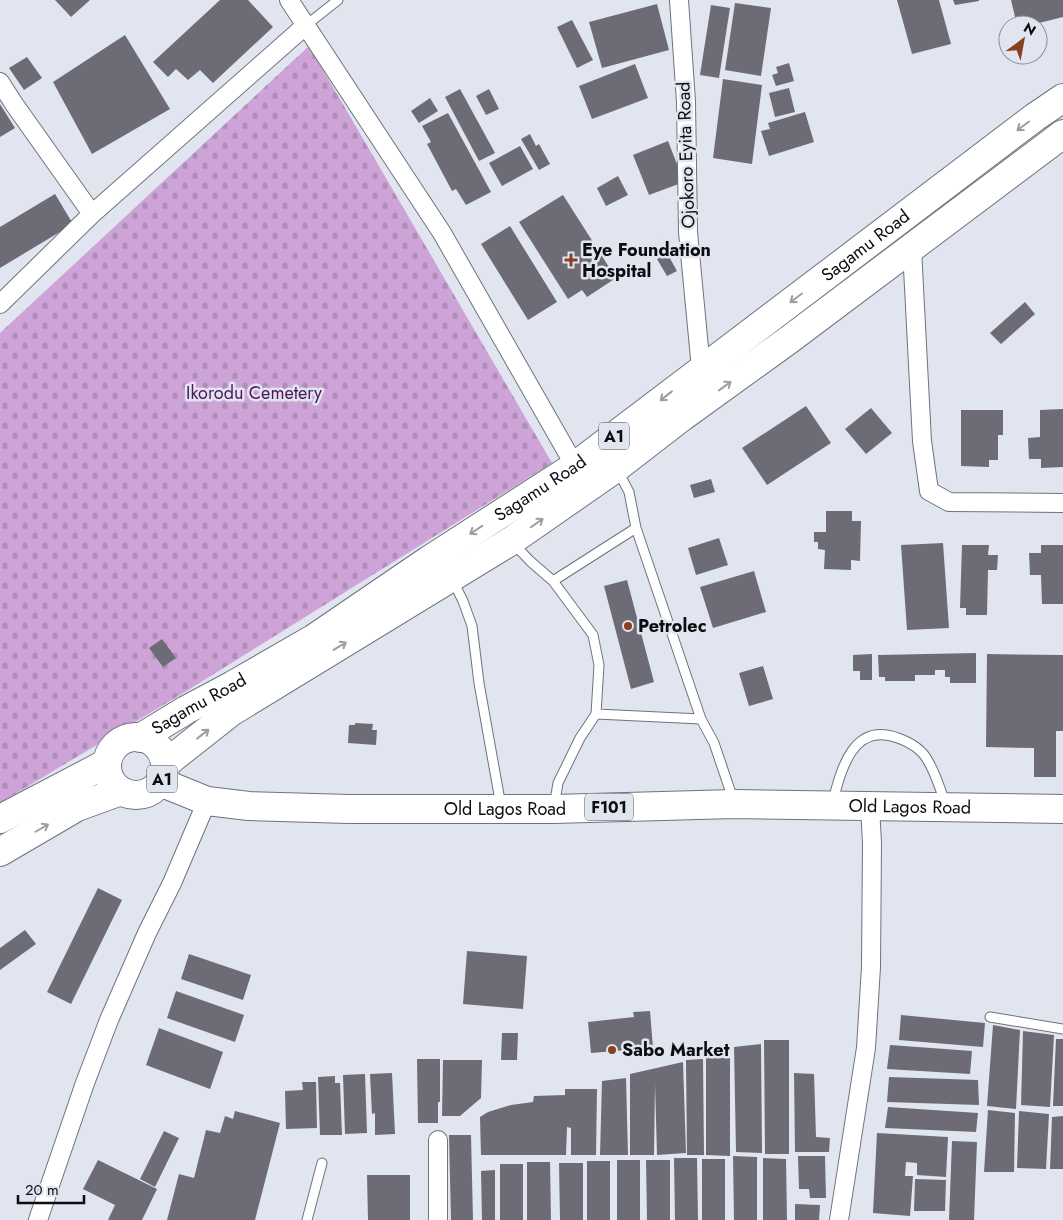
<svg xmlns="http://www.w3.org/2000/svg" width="1063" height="1220" viewBox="0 0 1063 1220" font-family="Jost,sans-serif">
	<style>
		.cemetery { fill: url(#cemetery-stones) }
		.building { fill: #6d6c76 }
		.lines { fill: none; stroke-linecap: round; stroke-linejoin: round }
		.service-casing { stroke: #6e737c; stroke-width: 11 }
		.minor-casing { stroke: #6e737c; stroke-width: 20 }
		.primary-casing { stroke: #6e737c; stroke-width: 30 }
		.trunk-casing { stroke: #6e737c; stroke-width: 30 }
		.service { stroke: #fff; stroke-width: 9 }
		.minor { stroke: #fff; stroke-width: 18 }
		.primary { stroke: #fff; stroke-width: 28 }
		.trunk { stroke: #fff; stroke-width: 28 }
		.oneway { stroke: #9d9e9f }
		.poi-dot { fill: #884022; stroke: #e0e5ef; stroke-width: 2 }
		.labels { text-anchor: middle; stroke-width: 5; stroke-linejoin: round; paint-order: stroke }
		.shield { fill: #e0e5ef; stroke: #4b4e53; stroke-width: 1 }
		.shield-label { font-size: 16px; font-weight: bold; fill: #0b0d10 }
		.street-label { font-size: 18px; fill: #0b0d10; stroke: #e0e5ef }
		.poi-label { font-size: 18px; font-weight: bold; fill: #0b0d10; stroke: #e0e5ef; text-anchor: start }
		.park-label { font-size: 18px; fill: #51145e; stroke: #e0e5ef }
	</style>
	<defs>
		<pattern id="cemetery-stones" width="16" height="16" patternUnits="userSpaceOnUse" patternTransform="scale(1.25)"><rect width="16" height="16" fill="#cea4d8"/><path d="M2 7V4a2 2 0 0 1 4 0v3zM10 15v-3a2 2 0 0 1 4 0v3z" fill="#b08cb8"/></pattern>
	</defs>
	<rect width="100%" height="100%" fill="#e0e5ef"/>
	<path class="cemetery" d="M309,46L552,463L185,692L0,803V333Z"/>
	<path class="building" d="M55,0H90L71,17Z
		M220,0H248L273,27L213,83L200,70L188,80L176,69L168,77L153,62Z
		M897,0H939L951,44L912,54Z
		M953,0H979V1L955,5Z
		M1011,0H1063V17L1031,25H1017Z
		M735,3L771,8L761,76L725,70Z
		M657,4L669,50L602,68L589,22Z
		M711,5L730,8L719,78L700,75Z
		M572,20L593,60L577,68L557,27Z
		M125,35L170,109L92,154L53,82Z
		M27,57L42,78L24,90L9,68Z
		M789,63L794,81L776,86L772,75L778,73L776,67Z
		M635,64L648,98L592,119L579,86Z
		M723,79L762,85L752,164L713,158Z
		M789,88L795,112L775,117L769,93Z
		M460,89L495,153L479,161L445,97Z
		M489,89L499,109L486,115L476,96Z
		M430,98L438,111L419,123L411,111Z
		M0,104L15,128L0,137Z
		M805,112L814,142L769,156L761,131L770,129L768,123Z
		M448,113L491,192L466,205L456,189L452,191L427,144L431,142L422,126Z
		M530,134L536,146L539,144L550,164L539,170L521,139Z
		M668,141L684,182L649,195L633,155Z
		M520,146L533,169L502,186L489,163Z
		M618,176L628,195L606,206L597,188Z
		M55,194L73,224L0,268V227Z
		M563,195L616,278L587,297L582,290L568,299L519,222Z
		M510,226L557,302L528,320L481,244Z
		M667,253L677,271L667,276L657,259Z
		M1025,302L1035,314L1001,344L990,333Z
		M806,406L831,443L767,485L742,448Z
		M871,408L892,433L866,454L845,429Z
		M1063,409V467L1041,468V459H1029L1028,438L1040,437V410Z
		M961,410H1003V435H998V460H989V467L961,466Z
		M711,479L715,492L694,498L690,485Z
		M826,511H852V521H861L860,561L851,560V570L824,569L825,550L818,549V542H814V532H826Z
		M719,538L728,565L696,575L688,548Z
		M943,543L949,628L907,630L901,545Z
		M962,545H989L988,555H998L997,570H988L987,615H966V608H960Z
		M1041,545H1063V604H1042L1041,575H1030L1029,553H1041Z
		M754,571L766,612L713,628L700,587Z
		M627,580L654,682L631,689L604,586Z
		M162,639L176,658L163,667L149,648Z
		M976,653V683H950V677H945V670H935V675H915V681H885V677H879L878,655Z
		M872,654V680H860V671H853V655Z
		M987,654L1063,655V731H1056V777H1034V748L986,747Z
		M763,666L773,699L749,706L739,673Z
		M355,723L373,724L372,730H377L376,745L348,743L349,725H355Z
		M98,888L122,900L71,1004L47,992Z
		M25,930L36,944L0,970V948Z
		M467,951L527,956L523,1009L463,1004Z
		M189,954L251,975L243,1000L181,979Z
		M176,991L244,1015L235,1042L167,1018Z
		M650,1011L653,1048L591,1053L588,1022L634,1017L633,1012Z
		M901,1015L985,1023L983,1047L899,1040Z
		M993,1025L1020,1030L1016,1109L987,1106Z
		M159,1028L223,1052L210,1089L146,1065Z
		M1023,1031L1054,1035L1050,1107L1021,1105Z
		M502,1033H518L517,1060H501Z
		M1056,1039H1063V1106H1053Z
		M764,1040H789V1154H765Z
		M761,1044L762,1153L736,1152L734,1047Z
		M890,1045L972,1051L970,1074L887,1069Z
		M706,1058H730V1156L706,1155Z
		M417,1059H440V1102H438V1123H418Z
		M703,1059L704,1155H687L686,1060Z
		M443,1060H482L481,1098L460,1116H442Z
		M683,1062L686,1153L657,1155L655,1084L654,1155H630V1074Z
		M392,1073L395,1134L375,1135V1113L372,1114L370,1074Z
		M794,1073L814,1074L816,1137L830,1138L829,1152H795Z
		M365,1074L367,1133L345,1134L343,1075Z
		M335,1076V1083H340L342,1135H320L318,1077Z
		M889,1077L978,1080L979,1105L887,1102Z
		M626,1078L628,1155H600L602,1081Z
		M302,1082H316L317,1128L286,1129L285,1091L303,1090Z
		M565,1089H597L596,1155H571V1128L567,1127L566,1155H481L480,1117L488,1112L511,1105L533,1102L534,1096L565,1095Z
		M888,1107L978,1113L976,1132L885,1128Z
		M988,1110L1015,1113L1014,1172H984Z
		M235,1111L280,1123L255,1220H167L179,1174L194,1178L206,1130L220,1133L225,1116L233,1119Z
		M1019,1111L1049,1114L1046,1169L1017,1168Z
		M1063,1116V1169H1050L1052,1117Z
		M164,1131L179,1138L155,1187L140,1179Z
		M877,1133L948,1137L946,1177L917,1175V1163L906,1162L905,1176H913L910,1216L873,1213Z
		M449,1135H471L473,1220H451Z
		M952,1141L977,1142L974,1220H949Z
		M733,1156L757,1157V1220H734Z
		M798,1156H825L826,1198H810L809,1189H799Z
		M674,1158H697L698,1220H675Z
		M763,1158L786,1159L787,1220H763Z
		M702,1159H725V1220H702Z
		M98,1160L157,1189L142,1220H108L115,1205L83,1189Z
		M617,1160H640V1220H617Z
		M646,1160H670V1220H647Z
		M587,1161H610V1220H587Z
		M527,1162H550L551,1220H527Z
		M559,1163H583V1220H560Z
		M500,1164H523V1220H500Z
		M495,1170V1220H482L481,1171Z
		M367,1175H410V1220H368Z
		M915,1179L946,1180L945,1211H914Z
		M795,1204L820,1205L819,1220H795Z"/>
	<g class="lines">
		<defs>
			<path id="service" d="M305,26L338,0
				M618,471L629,492L636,528L701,719
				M513,543L530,561L553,581L593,635L599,665L596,714
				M453,581L463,601L472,626L479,683L501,806
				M553,581L636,528
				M832,804C841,771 852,721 898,738C909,742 922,749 928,761C936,774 940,790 946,804
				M554,807L558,783L580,738L596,714L701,719L714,743L734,802
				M990,1017L1063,1029
				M307,1220L322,1163"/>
			<path id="minor" d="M289,0L442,233L575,466
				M679,0L686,102L688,232L701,369
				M0,82L14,104L92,214
				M912,249L922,441L929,491L949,502L1063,503
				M0,304L92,214L305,26
				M38,1220L85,1083L109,1020L147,933L172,883L207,801
				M438,1220V1140
				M839,1220L866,1048L871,967L872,843L870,807"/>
			<g id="primary">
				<path id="s1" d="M160,782L207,801L249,806L349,809H553L735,804L1063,809"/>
			</g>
			<g id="trunk">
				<circle cx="136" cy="766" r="29"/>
				<path id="s2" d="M140,738L186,710L233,685L313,639L429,560L575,466L1035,117L1063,98"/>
				<path d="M165,764L231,712L511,541L616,468L682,417L790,339L1063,134"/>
				<path d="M0,819L107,763"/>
				<path d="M0,852L77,807L121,791"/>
			</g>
		</defs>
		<use href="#service" class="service-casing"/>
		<use href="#minor" class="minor-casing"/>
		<use href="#primary" class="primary-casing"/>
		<use href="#trunk" class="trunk-casing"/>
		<use href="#service" class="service"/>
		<use href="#minor" class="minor"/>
		<use href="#primary" class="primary"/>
		<use href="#trunk" class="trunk"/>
	</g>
	<defs><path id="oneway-shaft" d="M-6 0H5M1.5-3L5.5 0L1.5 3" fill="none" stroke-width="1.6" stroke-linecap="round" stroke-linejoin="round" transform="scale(1.25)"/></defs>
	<g class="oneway">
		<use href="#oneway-shaft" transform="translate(1023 126) rotate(143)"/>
		<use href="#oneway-shaft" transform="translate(796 298) rotate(143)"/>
		<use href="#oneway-shaft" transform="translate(725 386) rotate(-36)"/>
		<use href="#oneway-shaft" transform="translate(666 396) rotate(142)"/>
		<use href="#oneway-shaft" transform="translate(537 523) rotate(-35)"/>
		<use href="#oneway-shaft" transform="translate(476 530) rotate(147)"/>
		<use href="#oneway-shaft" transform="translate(340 646) rotate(-31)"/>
		<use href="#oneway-shaft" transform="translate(203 734) rotate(-38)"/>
		<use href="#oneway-shaft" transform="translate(42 828) rotate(-30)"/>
	</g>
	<g class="poi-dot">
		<path d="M568.5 252.5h5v5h5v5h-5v5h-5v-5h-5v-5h5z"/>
		<circle cx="628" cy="626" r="5"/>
		<circle cx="612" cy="1050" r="5"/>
	</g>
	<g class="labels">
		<g class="shield">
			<rect x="599" y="422.5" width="30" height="27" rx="4"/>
			<rect x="147" y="765.5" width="30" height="27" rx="4"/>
			<rect x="585" y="793.5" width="48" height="27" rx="4"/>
		</g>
		<g class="shield-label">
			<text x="614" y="442">A1</text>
			<text x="162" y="785">A1</text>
			<text x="609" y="813">F101</text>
		</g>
		<g class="street-label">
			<text transform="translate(686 155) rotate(-92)" y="6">Ojokoro Eyita Road</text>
			<text dy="6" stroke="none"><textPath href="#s2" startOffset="878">Sagamu Road</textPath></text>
			<text dy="6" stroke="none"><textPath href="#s2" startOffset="472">Sagamu Road</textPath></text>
			<text dy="6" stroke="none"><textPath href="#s2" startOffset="68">Sagamu Road</textPath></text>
			<text dy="6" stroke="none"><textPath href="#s1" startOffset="754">Old Lagos Road</textPath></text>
			<text dy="6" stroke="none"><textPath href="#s1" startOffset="349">Old Lagos Road</textPath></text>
		</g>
		<g class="poi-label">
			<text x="582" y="256">Eye Foundation<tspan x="582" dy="21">Hospital</tspan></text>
			<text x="638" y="632">Petrolec</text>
			<text x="622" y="1056">Sabo Market</text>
		</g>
		<g class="park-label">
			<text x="254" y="399">Ikorodu Cemetery</text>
		</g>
	</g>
	<g transform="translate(1023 40) rotate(32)"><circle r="24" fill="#e0e5ef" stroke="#8b8f96"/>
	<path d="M0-4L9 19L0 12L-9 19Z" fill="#884022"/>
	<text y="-8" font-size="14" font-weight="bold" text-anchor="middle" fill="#0b0d10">N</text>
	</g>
	<path d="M18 1195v8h66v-8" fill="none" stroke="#0b0d10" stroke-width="2.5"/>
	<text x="25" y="1195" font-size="15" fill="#0b0d10" stroke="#e0e5ef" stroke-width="4" paint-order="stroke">20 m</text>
</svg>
